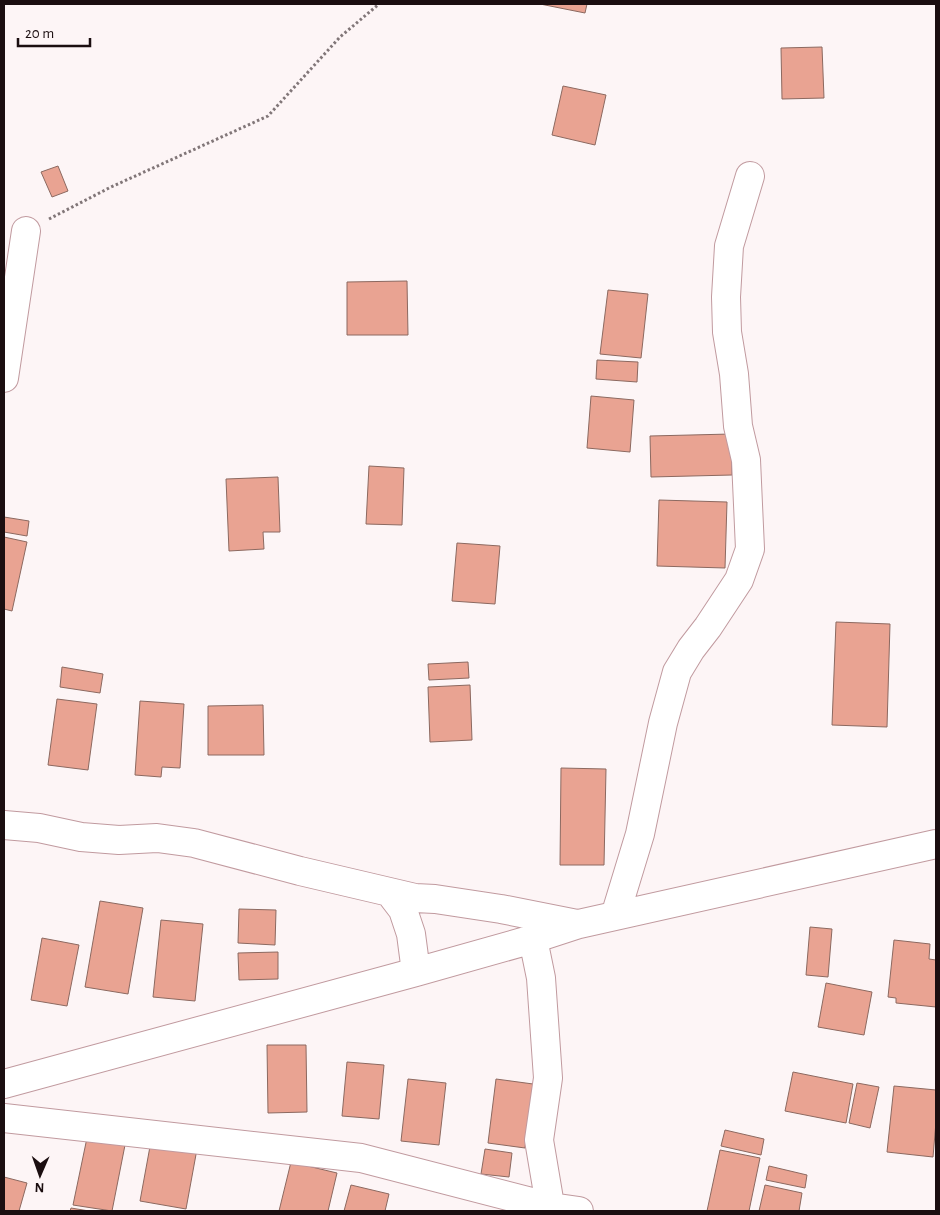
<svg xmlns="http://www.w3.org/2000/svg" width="940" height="1215" viewBox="0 0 940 1215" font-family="'Alegreya Sans',sans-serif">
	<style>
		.building { fill: #e9a392; stroke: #8c6960 }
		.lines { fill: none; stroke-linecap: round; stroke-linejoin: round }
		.minor-casing { stroke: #c19a9f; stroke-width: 30 }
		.path { stroke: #817678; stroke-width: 3; stroke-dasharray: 2.5 2.5; stroke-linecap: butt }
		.minor { stroke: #fff; stroke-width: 28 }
	</style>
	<rect width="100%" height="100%" fill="#fdf5f6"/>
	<path class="building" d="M540,4H587L585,13Z
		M822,47L824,98L782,99L781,48Z
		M563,86L606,95L595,145L552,135Z
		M58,166L68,191L52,197L41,172Z
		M407,281L408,335H347V282Z
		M608,290L648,294L641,358L600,354Z
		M597,360L638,362L637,382L596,379Z
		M591,396L634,400L630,452L587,448Z
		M731,434L732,475L651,477L650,436Z
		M369,466L404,468L402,525L366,524Z
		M278,477L280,532H263L264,549L229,551L226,479Z
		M659,500L727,502L725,568L657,566Z
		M4,517L29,521L27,536L4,532Z
		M4,537L27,542L12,611L4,609Z
		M457,543L500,546L495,604L452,601Z
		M836,622L890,624L887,727L832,725Z
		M468,662L469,678L429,680L428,664Z
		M62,667L103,674L100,693L60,687Z
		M470,685L472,740L430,742L428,687Z
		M57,699L97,704L88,770L48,765Z
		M140,701L184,704L180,768L162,767L161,777L135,775Z
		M263,705L264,755H208V706Z
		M561,768L606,769L604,865H560Z
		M100,901L143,908L128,994L85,987Z
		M239,909L276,910L275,945L238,943Z
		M161,920L203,924L195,1001L153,997Z
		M810,927L832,929L828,977L806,975Z
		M42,938L79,945L67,1006L31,1000Z
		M894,940L930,944L929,959L936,960V1007L896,1003V998L888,997Z
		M278,952V979L239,980L238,953Z
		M826,983L872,992L864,1035L818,1027Z
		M267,1045H306L307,1112L268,1113Z
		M347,1062L384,1065L379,1119L342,1116Z
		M793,1072L853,1084L846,1123L785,1111Z
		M408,1079L446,1083L439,1145L401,1141Z
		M496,1079L533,1084L525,1148L488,1143Z
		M857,1083L879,1087L870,1128L849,1123Z
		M894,1086L936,1090V1122L933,1157L887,1152Z
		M725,1130L764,1139L761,1155L721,1146Z
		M88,1133L126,1140L112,1211L73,1205Z
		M151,1141L197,1149L186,1209L140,1201Z
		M485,1149L512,1153L509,1177L481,1174Z
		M720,1150L760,1158L749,1211H707Z
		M291,1162L337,1173L328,1211H279Z
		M769,1166L807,1175L805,1188L766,1180Z
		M4,1177L27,1183L19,1211H4Z
		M351,1185L389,1194L385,1211H344Z
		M765,1185L802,1193L799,1211H759Z
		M71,1208L89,1211H70Z"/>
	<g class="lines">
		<defs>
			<path id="minor" d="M4,378L26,231
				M4,825L39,828L81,837L119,840L157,838L194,843L300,871L415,898L435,899L501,909L577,924
				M390,893L403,910L411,934L416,972
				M615,916L640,834L663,723L677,672L691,649L708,627L739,580L750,549L746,460L738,426L734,374L727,332L726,297L729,246L750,176
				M533,939L541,978L548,1078L539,1140L551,1211
				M4,1084L416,972L533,939L579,924L936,844
				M4,1118L361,1158L551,1207L579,1211"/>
		</defs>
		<use href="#minor" class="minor-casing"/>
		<path class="path" d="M49,219L111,187L268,116L340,37L379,4"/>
		<use href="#minor" class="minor"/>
	</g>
	<rect width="940" height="1215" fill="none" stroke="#1b0e10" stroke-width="10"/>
	<g transform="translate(40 1175) rotate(182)" stroke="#fdf5f6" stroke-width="4" paint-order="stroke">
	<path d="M0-4L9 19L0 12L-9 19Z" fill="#1b0e10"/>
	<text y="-8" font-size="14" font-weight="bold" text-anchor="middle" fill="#1b0e10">N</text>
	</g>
	<path d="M18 38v8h72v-8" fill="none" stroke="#1b0e10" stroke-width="2.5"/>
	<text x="25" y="38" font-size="15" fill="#1b0e10" stroke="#fdf5f6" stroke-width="4" paint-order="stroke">20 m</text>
</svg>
